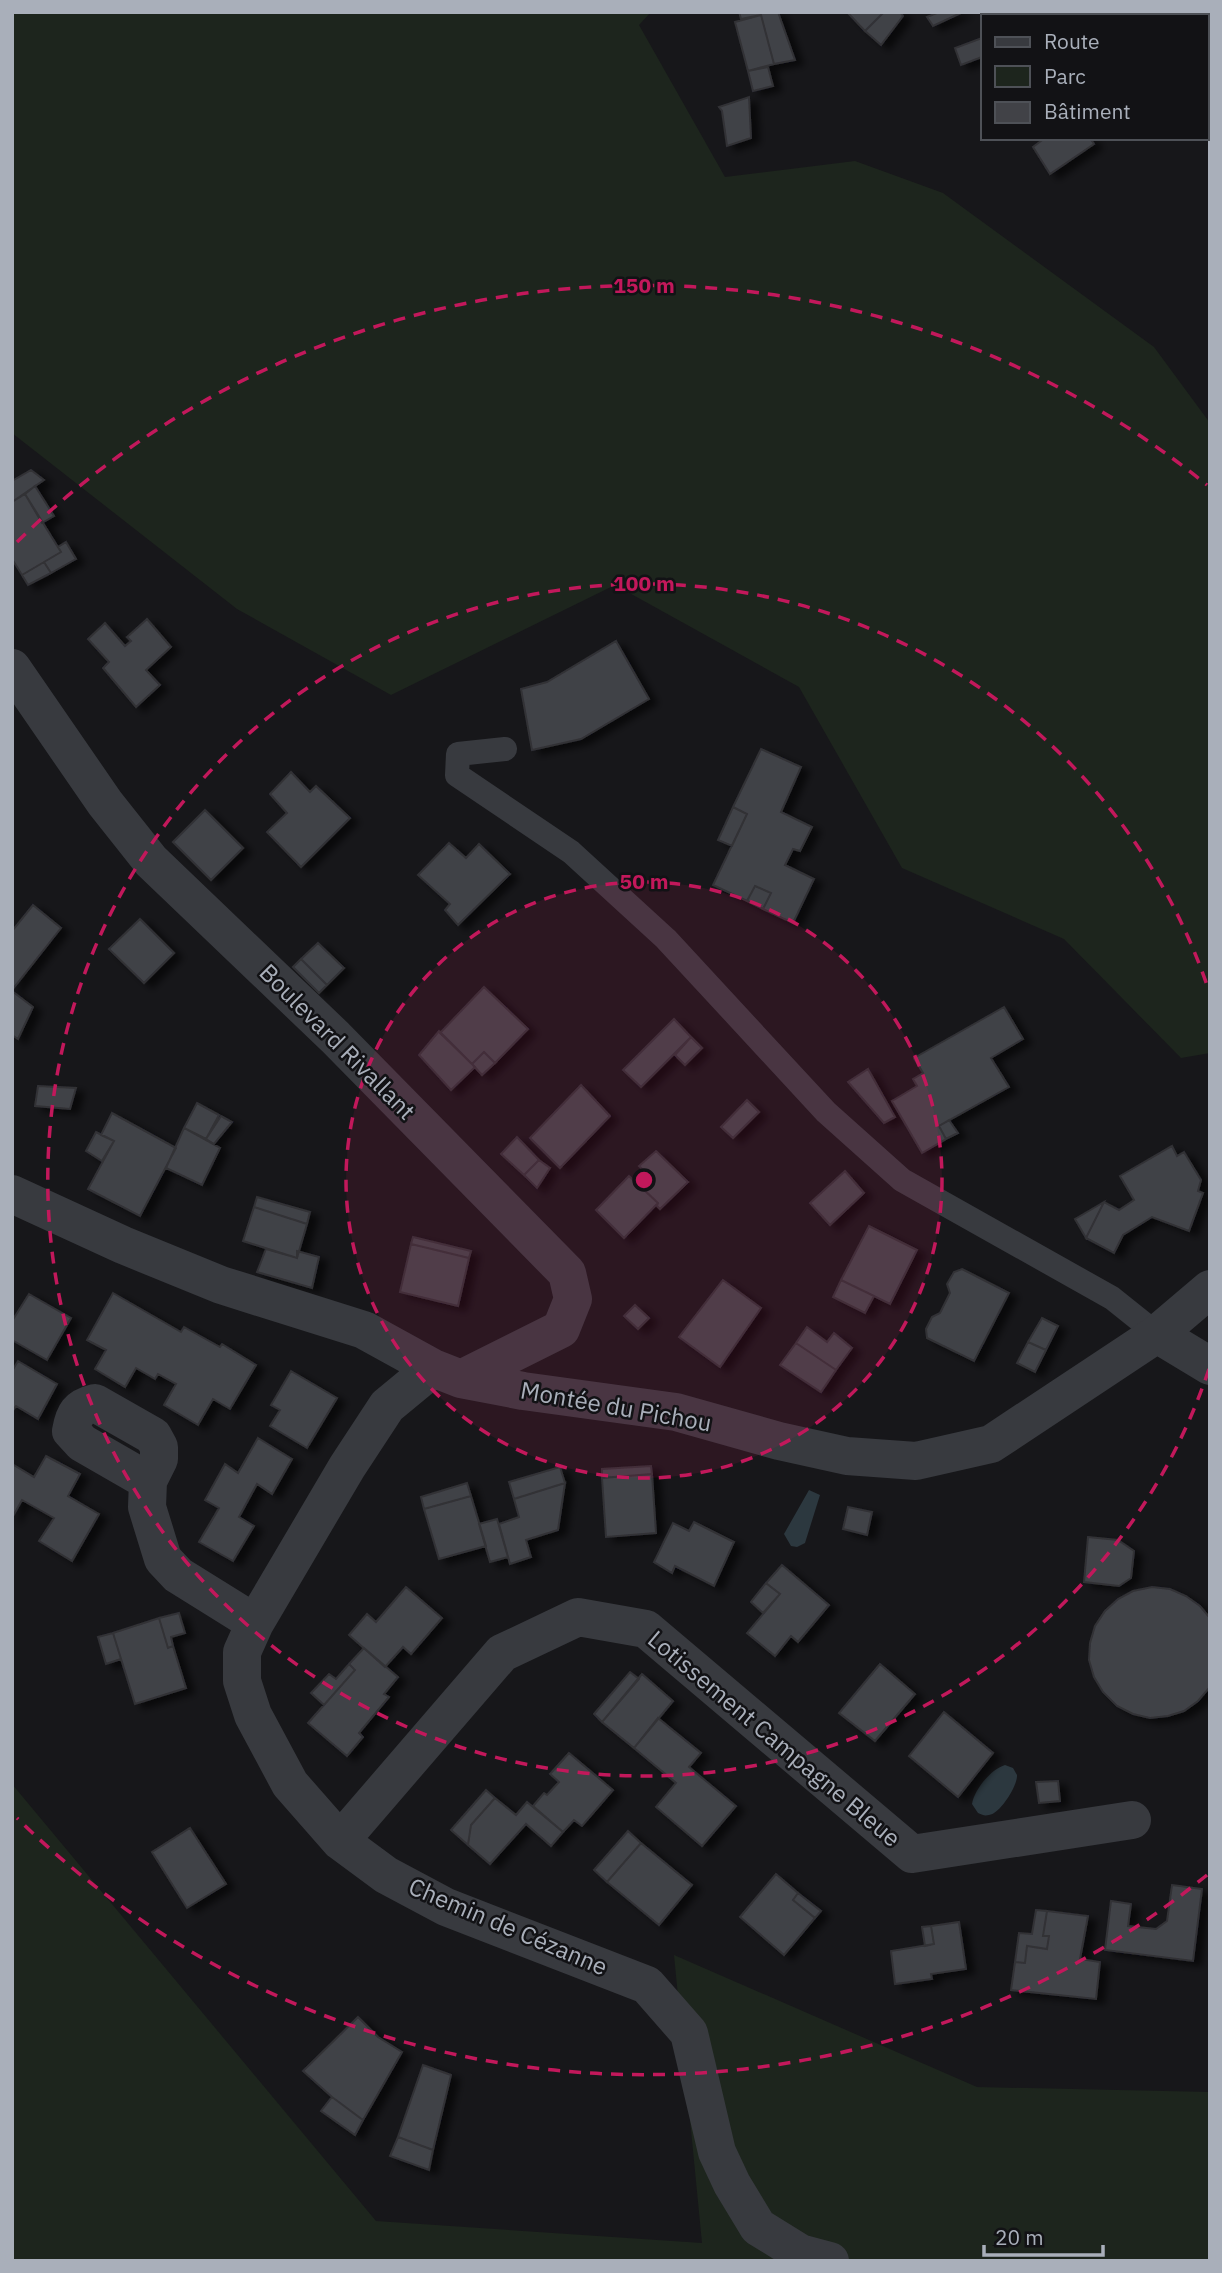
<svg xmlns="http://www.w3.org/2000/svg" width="1222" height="2273" viewBox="0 0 1222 2273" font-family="'IBM Plex Sans',sans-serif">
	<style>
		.green { fill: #1d251d }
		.water { fill: #2c383f }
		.building { fill: #414247; stroke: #313136; stroke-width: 2; filter: url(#shadow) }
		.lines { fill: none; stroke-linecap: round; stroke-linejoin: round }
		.service { stroke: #383a3f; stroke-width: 24 }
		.minor { stroke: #383a3f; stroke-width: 38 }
		.ring { fill: none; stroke: #c2185b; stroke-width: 3.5; stroke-dasharray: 12 9 }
		.labels { text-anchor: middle; stroke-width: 5; stroke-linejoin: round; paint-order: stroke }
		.street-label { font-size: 24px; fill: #a9afba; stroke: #121215 }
		.centre { fill: #c2185b; stroke: #121215; stroke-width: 3.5 }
		.ring-label { font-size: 21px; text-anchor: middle; font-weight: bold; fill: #c2185b; stroke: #121215; stroke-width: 5; stroke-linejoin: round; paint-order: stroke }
	</style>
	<defs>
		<filter id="shadow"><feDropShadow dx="8" dy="4.5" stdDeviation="3.5" flood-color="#0009"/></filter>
	</defs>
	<rect width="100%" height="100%" fill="#17171a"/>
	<path class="green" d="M12,12H651L639,25L725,177L855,161L943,193L1154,347L1210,423V1053L1181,1058L1064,939L902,868L799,687L615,585L391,695L237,609L12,433Z
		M12,1784L376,2221L702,2243L674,1955L977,2087L1210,2092V2261H12Z"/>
	<path class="water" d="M809,1490L820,1495L805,1543L797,1547L791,1546L784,1534Z
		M1005,1765L1013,1768L1017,1775C1018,1785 1000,1814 989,1815C984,1816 983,1815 978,1813L972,1804C974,1790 991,1769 1005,1765Z"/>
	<path class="building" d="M739,12H778L795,60L774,64L761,15L741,19Z
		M847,12H884L865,31Z
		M884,12H900L903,16L881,45L865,31Z
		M939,12H963L933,26L927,17Z
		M1022,12H1064L1058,16H1022Z
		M761,15L774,64L748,71L735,22Z
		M982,38V57L961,65L955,48Z
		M768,67L773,86L753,91L748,71Z
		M749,97L751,138L727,146L722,111L719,107Z
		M1045,138H1090L1094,144L1050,174L1033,147Z
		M31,470L44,480L12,502V481Z
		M35,486L54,516L42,523L25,494Z
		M25,494L61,552L22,575L12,559V502Z
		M66,542L76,559L51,573L44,562L61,552L58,547Z
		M44,562L51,573L28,585L22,575Z
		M147,619L171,647L146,670L160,685L136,707L103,668L109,662L88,639L105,623L125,646L131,641L127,637Z
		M616,641L649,699L581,739L532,750L521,689L547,682Z
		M761,749L801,767L781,812L812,827L800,851L793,849L785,865L814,879L793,923L763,909L771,893L755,886L747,901L713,885L747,814L733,807Z
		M291,772L310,792L316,786L350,818L301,867L267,832L287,813L270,794Z
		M733,807L747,814L732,846L718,840Z
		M205,810L243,848L211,880L173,842Z
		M449,843L466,858L479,844L510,874L458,925L445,910L450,904L418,875Z
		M755,886L771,893L763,909L747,901Z
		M33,905L61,928L12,990V931Z
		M140,919L174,953L144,983L109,949Z
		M318,943L344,968L327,985L301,959Z
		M301,959L327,985L319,993L293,967Z
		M484,987L528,1029L495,1063L484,1052L472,1064L440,1033Z
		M12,991L33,1007L18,1039L12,1035Z
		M1004,1007L1023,1039L991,1058L1009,1087L939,1126L946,1139L922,1153L892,1101L917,1086L913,1079L923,1073L914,1058Z
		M674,1019L691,1037L641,1087L623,1070Z
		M439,1031L475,1067L451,1090L419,1055Z
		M691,1037L702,1048L685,1065L675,1055Z
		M484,1052L495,1063L482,1075L472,1064Z
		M868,1069L895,1117L884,1123L848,1082Z
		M581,1085L610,1116L560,1168L530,1138Z
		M38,1086L76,1088L70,1109L35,1106Z
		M747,1100L759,1112L733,1138L721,1127Z
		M197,1103L219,1115L206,1139L184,1128Z
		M112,1113L176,1148L140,1216L88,1189L114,1141L101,1135Z
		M221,1116L232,1122L214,1144L206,1139Z
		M949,1120L958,1133L946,1139L939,1126Z
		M184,1128L220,1148L202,1185L166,1168Z
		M96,1132L114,1141L102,1161L86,1151Z
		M517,1137L539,1160L524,1175L501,1154Z
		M1172,1146L1177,1156L1184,1152L1201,1180L1198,1191L1203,1193L1189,1231L1152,1217L1123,1235L1114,1253L1086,1238L1104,1202L1119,1210L1134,1200L1120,1176Z
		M656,1151L688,1182L660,1209L657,1206L658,1203L636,1182L646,1173L639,1166Z
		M539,1160L550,1168L537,1188L524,1175Z
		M845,1171L864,1193L830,1225L810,1203Z
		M629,1176L658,1203L624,1238L596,1210Z
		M257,1197L310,1212L307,1224L254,1207Z
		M1104,1202L1086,1238L1075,1219Z
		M254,1207L307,1224L297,1258L243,1241Z
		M869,1226L917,1250L890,1304L841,1280Z
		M413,1237L471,1251L469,1258L411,1244Z
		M411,1244L469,1258L458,1306L400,1292Z
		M266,1249L297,1258V1251L319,1257L312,1288L257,1272Z
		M962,1269L1009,1293L974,1361L927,1338L926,1329L932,1317L940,1313L950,1293L947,1284L954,1272Z
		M723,1280L761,1308L720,1367L679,1337Z
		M841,1280L874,1296L865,1313L833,1297Z
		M113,1293L181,1332L184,1327L220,1347L222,1344L256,1365L230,1409L213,1399L198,1425L164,1405L176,1384L158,1374L155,1379L136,1368L125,1387L95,1369L106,1350L87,1340Z
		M29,1294L71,1318L47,1360L12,1340V1321Z
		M635,1305L649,1318L638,1329L624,1316Z
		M1042,1318L1058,1326L1046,1350L1028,1342Z
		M807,1327L827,1342L834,1333L852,1348L836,1370L796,1343Z
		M1028,1342L1046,1350L1035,1372L1017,1363Z
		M796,1343L836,1370L821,1392L780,1365Z
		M18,1361L57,1384L38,1419L16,1406L12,1412V1371Z
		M291,1371L337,1398L307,1448L270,1426L280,1410L271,1405Z
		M258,1438L292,1459L272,1494L257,1484L239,1517L254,1526L233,1561L199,1542L219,1508L205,1500L225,1464L238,1473Z
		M46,1456L80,1474L68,1496L99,1514L72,1561L39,1541L54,1518L22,1500L12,1518V1464L34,1477Z
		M651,1466L652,1474L602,1478V1469Z
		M560,1467L565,1483L514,1499L509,1482Z
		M652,1474L656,1533L606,1537L602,1478Z
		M467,1483L471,1496L424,1509L421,1497Z
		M565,1483L558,1530L526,1540L531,1557L510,1564L499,1524L519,1517L514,1499Z
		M471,1496L486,1546L439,1559L424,1509Z
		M848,1507L872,1512L867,1535L843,1529Z
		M497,1519L508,1557L490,1562L479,1524Z
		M694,1522L734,1542L714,1586L675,1566L672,1573L654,1562L673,1523L689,1531Z
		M1088,1537L1118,1540L1134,1551L1131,1578L1119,1586L1084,1582Z
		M782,1565L829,1605L798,1642L791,1636L775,1656L747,1633L780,1594L766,1583Z
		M766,1583L780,1594L763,1613L751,1602Z
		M406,1587L442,1618L411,1654L403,1647L385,1667L349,1635L367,1614L376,1622Z
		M1152,1587L1170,1589L1186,1596L1200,1606L1210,1618V1687L1198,1701L1184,1711L1168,1716L1150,1718L1133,1714L1117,1706L1103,1692L1094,1677L1089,1660L1090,1643L1095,1626L1105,1611L1118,1599L1133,1591Z
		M179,1613L185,1633L171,1637L173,1646L168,1648L159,1618Z
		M159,1618L168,1648L173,1646L186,1688L135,1704L113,1633Z
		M113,1633L121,1659L106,1664L98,1637Z
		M364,1648L398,1677L384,1694L389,1697L359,1733L363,1737L347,1756L308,1723L355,1670L349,1664Z
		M349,1664L355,1670L324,1705L311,1693L329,1674L336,1679Z
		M880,1664L915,1694L875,1741L839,1713Z
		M630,1672L639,1679L602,1722L594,1714Z
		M642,1674L673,1701L634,1748L602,1722Z
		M944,1712L993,1753L958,1797L909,1756Z
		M658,1718L701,1753L689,1767L736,1806L702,1846L656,1807L676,1783L634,1748Z
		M569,1753L613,1790L582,1826L574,1820L563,1832L533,1806L544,1793L547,1795L559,1782L550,1774Z
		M1058,1781L1060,1801L1039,1803L1036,1782Z
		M486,1790L495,1798L471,1825L468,1845L451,1830Z
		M495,1798L516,1815L527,1802L563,1832L551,1846L526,1824L490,1864L468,1845L471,1825Z
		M190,1828L226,1884L187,1908L152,1852Z
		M628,1831L641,1843L607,1882L594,1870Z
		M641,1843L692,1885L659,1925L607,1882Z
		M776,1874L798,1893L793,1900L815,1918L784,1955L740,1917Z
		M1172,1885L1202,1889L1193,1961L1105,1950L1111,1901L1131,1904L1128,1926L1156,1929L1167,1921Z
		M798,1893L821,1911L815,1918L793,1900Z
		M1036,1910L1047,1911L1043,1936H1049L1047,1949L1027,1946L1025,1963L1015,1962L1019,1933L1032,1934Z
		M1047,1911L1088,1916L1080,1959L1100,1962L1096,1999L1011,1990L1015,1962L1025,1963L1027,1946L1047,1949L1049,1936H1043Z
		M959,1922L966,1969L931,1974L932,1979L895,1984L891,1951L934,1944L931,1926Z
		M931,1926L934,1944L925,1946L922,1927Z
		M358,2017L378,2037L402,2052L363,2120L332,2097L303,2071Z
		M423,2065L451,2075L433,2150L398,2137Z
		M332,2097L363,2120L355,2135L321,2111Z
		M398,2137L433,2150L429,2170L390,2156Z"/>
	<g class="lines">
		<path class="service" d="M505,749L458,754L457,775L571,852L666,939L826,1112L902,1180L1112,1298L1157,1334"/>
		<path class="minor" d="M12,668L105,803L151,861L335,1037L567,1273L573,1299L561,1329L461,1379
			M12,1194L123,1245L221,1285L364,1330L433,1368L461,1379L523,1391L676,1412L779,1441L847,1456L916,1461L991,1444L1157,1334L1210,1366
			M1157,1334L1210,1289
			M433,1368L387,1406L347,1467L255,1623L242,1652V1681L253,1715L290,1784L340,1841L386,1875L446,1907L647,1985L689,2033L717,2152L732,2184L758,2227L800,2253L830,2261
			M148,1481L82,1443L71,1431C74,1414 78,1407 95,1403L153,1436L159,1447V1459L148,1481L147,1507L163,1559L178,1575L255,1623
			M340,1841L502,1653L578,1617L646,1629L912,1854L1132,1820"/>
	</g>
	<circle cx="644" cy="1180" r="298" fill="#c2185b" fill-opacity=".12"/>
	<g class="ring">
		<circle cx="644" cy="1180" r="298"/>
		<path d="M1209 1369A596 596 0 1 1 1209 991"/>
		<path d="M1207 1875A894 894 0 0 1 17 1818M17 542A894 894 0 0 1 1207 485"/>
	</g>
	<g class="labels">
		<g class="street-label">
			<text transform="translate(337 1042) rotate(45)" y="8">Boulevard Rivallant</text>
			<text transform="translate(616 1407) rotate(10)" y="8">Montée du Pichou</text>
			<text transform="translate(774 1739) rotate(40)" y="8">Lotissement Campagne Bleue</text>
			<text transform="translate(508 1927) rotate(23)" y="8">Chemin de Cézanne</text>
		</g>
	</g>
	<circle cx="644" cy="1180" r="10" class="centre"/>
	<g class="ring-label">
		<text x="644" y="293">150 m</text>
		<text x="644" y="591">100 m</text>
		<text x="644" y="889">50 m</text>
	</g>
	<rect width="1222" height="2273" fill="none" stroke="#a9afba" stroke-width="28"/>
	<rect x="981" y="14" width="228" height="126" fill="#121215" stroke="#4e5157" stroke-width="2"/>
	<rect x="995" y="37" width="35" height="10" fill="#383a3f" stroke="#4e5157" stroke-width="2"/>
	<text x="1044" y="49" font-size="21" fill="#a9afba">Route</text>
	<rect x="995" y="66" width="35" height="21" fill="#1d251d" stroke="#4e5157" stroke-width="2"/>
	<text x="1044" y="84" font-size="21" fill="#a9afba">Parc</text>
	<rect x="995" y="102" width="35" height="21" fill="#414247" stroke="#4e5157" stroke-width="2"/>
	<text x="1044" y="119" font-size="21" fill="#a9afba">Bâtiment</text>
	<path d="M984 2245v10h119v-10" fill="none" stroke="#a9afba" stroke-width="3.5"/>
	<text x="995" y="2245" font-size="21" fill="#a9afba" stroke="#121215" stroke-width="5" paint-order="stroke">20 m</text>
</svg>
